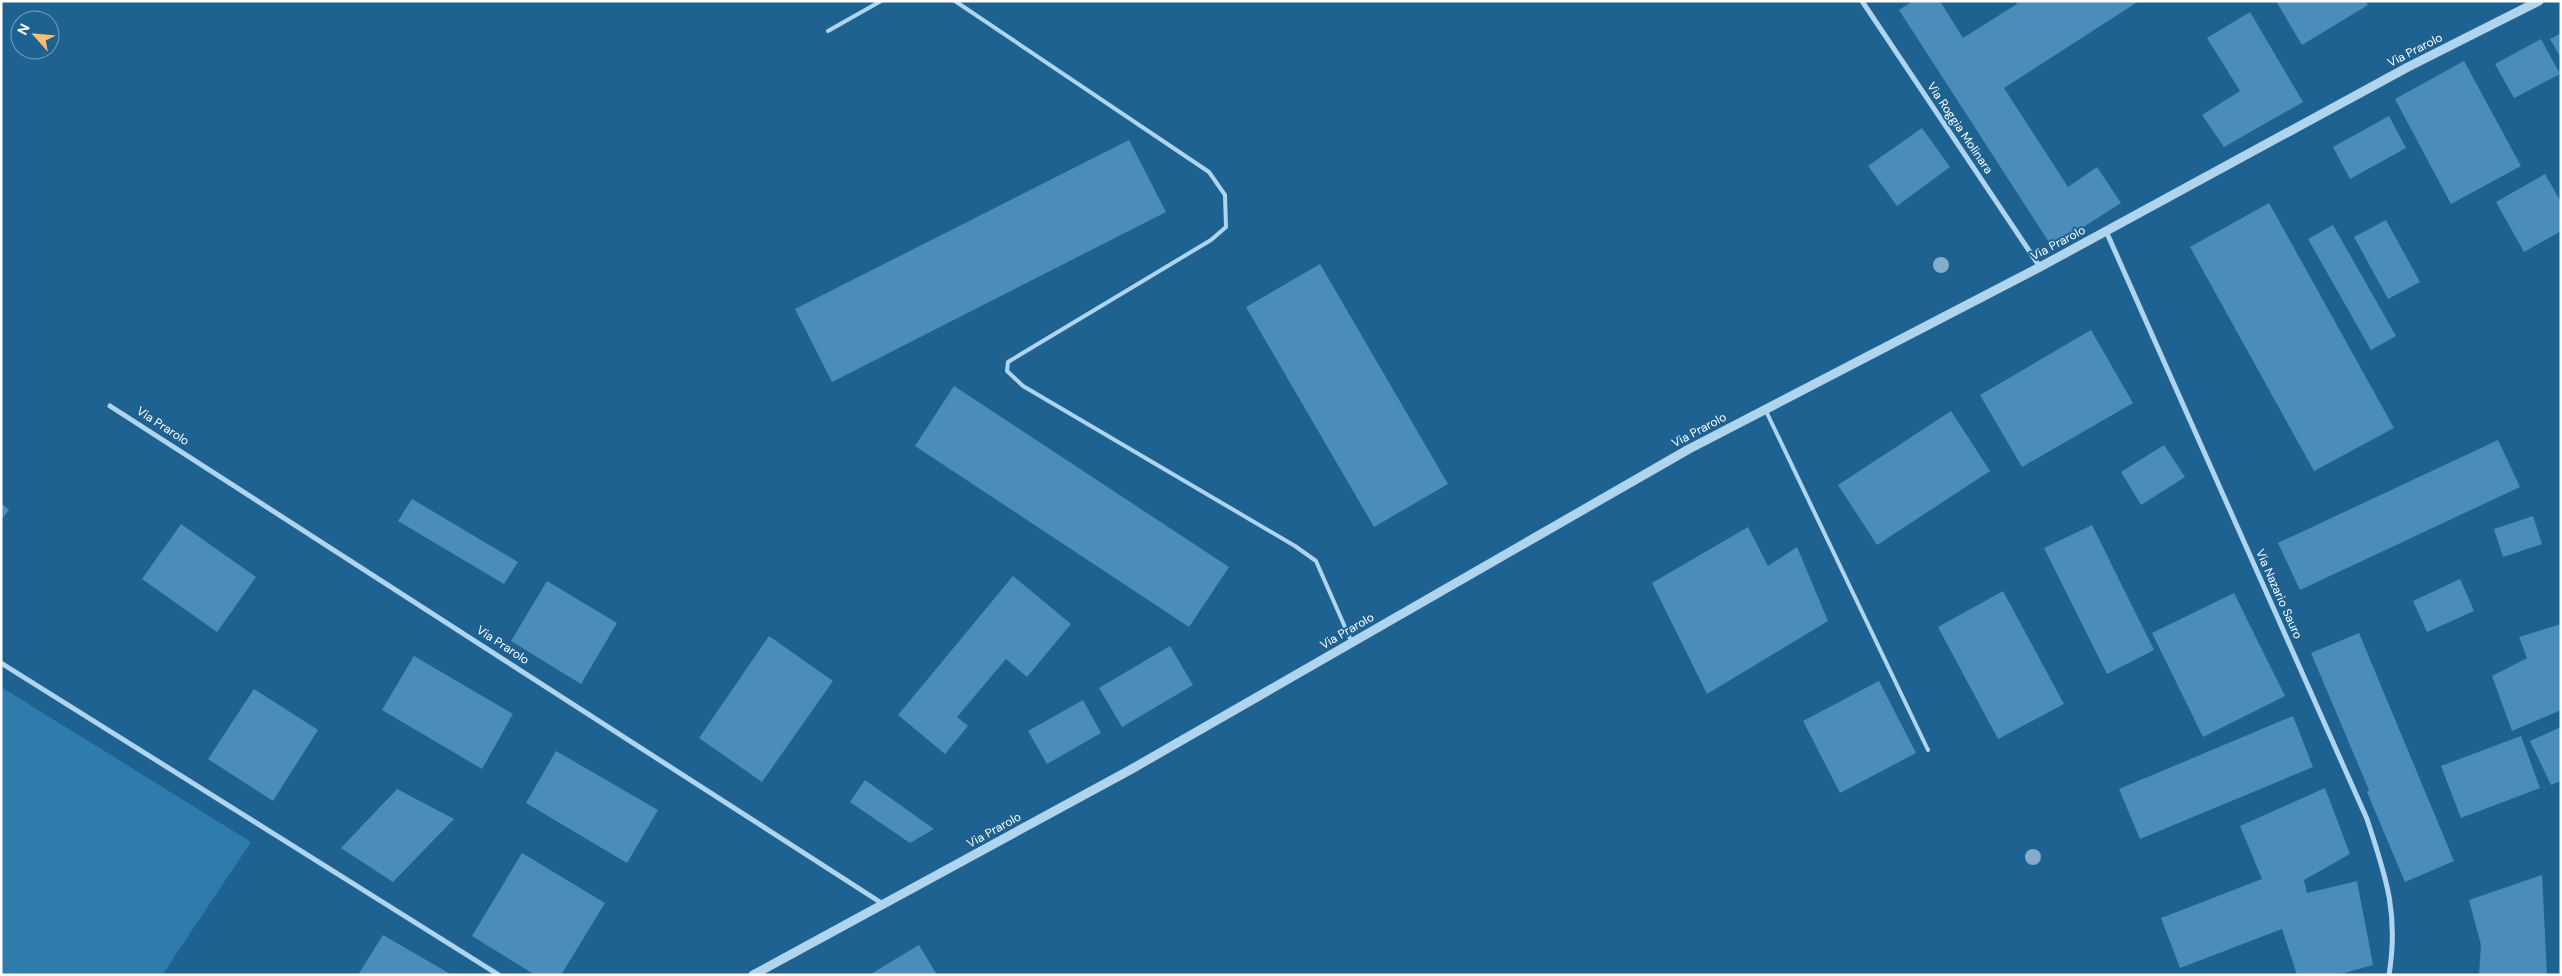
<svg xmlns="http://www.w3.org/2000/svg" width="2562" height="976" viewBox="0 0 2562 976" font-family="'DM Sans',sans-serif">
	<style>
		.green { fill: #2e7cae }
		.building { fill: #4a8dbb }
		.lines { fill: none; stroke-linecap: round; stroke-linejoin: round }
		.service { stroke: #afd5ee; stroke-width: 4 }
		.minor { stroke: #afd5ee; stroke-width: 5 }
		.tertiary { stroke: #afd5ee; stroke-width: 9 }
		.tree { fill: #83adcb }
		.labels { text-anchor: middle; stroke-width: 4; stroke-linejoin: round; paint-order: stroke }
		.street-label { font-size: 12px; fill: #fff; stroke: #1e6292 }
	</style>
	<rect width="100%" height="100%" fill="#1e6292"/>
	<path class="green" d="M1,687L251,842L162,975H1Z"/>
	<path class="building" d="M1913,1H1940L1963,38L2017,4L2015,1H2139L2004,88L2068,187L2097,167L2121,203L2052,247L1899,10Z
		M2276,1H2366L2368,5L2302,45Z
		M2250,12L2303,102L2224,147L2202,115L2240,91L2207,38Z
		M2561,33V58L2550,39Z
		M2541,39L2560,74L2514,98L2495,64Z
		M2464,61L2521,166L2451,204L2395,99Z
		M2389,116L2406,148L2350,179L2333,147Z
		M1922,128L1950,167L1897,206L1868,166Z
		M1129,140L1166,212L832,382L795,309Z
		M2545,174L2561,202V231L2524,252L2496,202Z
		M2269,203L2394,428L2314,471L2190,247Z
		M2386,220L2420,282L2388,299L2354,237Z
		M2333,225L2396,336L2371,350L2308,239Z
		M1320,264L1448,484L1374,527L1246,307Z
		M2091,330L2133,403L2022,467L1980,395Z
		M954,386L1229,567L1189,627L915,446Z
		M1951,411L1990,471L1877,545L1838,485Z
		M2498,440L2520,487L2300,590L2278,543Z
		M2164,445L2185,477L2141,505L2121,472Z
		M412,499L518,562L504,584L398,521Z
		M1,503L9,510L1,520Z
		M2533,516L2542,544L2503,557L2494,529Z
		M181,524L256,577L217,632L142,579Z
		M2092,525L2154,650L2107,674L2044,548Z
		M1748,527L1768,566L1797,547L1828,621L1707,694L1652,583Z
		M1013,576L1071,624L1027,677L1006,659L957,717L968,726L945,754L898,715Z
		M2460,579L2474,611L2427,632L2413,601Z
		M547,581L617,623L581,684L511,641Z
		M2003,591L2064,704L1998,739L1938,627Z
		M2234,593L2285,696L2203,737L2152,633Z
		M2561,624V710L2512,731L2492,676L2527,658L2519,637Z
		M2359,633L2454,861L2405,882L2367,792L2369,790L2311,653Z
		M769,636L833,681L762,782L699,738Z
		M1170,646L1193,685L1122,727L1099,688Z
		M414,656L513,714L482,769L382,710Z
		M1879,681L1916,753L1840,793L1803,721Z
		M254,689L318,730L273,801L208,759Z
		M1083,700L1101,733L1047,764L1028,731Z
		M2293,716L2313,767L2140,839L2119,789Z
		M2561,727V781L2551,785L2530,741Z
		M2521,736L2540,788L2461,818L2441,766Z
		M556,751L658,810L627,863L526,803Z
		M865,780L934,829L910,843L850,802Z
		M2325,788L2350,854L2304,880L2307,893L2357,881L2373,965L2337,975H2297L2282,929L2180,968L2161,918L2262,879L2240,826Z
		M397,789L454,819L393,882L341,848Z
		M522,853L605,903L561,975H535L472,936Z
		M2542,875L2547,975H2479L2481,945L2469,900Z
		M383,935L452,975H358Z
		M919,945L937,975H869Z"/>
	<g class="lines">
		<path class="service" d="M955,1L1209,172L1225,195L1226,227L1211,240L1008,362L1007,371L1023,386L1295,546L1316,561L1352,643
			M828,31L881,1
			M1765,409L1928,750"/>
		<path class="minor" d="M1862,1L2040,267
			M2106,231L2367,819C2386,877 2399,913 2389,975
			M110,406L883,904
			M1,663L499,975"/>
		<path class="tertiary" d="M753,975L1130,770L1689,449L2040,267L2408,67L2539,1"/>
	</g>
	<g class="tree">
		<circle cx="1941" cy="265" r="8"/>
		<circle cx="2033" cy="857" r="8"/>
	</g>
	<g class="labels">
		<g class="street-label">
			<text transform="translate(2415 50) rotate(-27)" y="4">Via Prarolo</text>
			<text transform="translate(1960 128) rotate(56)" y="4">Via Roggia Molinara</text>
			<text transform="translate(2058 243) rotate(-28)" y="4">Via Prarolo</text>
			<text transform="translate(163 426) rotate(33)" y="4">Via Prarolo</text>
			<text transform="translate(1699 430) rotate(-28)" y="4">Via Prarolo</text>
			<text transform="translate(2279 594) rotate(66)" y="4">Via Nazario Sauro</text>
			<text transform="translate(1347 631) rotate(-30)" y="4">Via Prarolo</text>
			<text transform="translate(503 645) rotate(33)" y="4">Via Prarolo</text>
			<text transform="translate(994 830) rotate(-29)" y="4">Via Prarolo</text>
		</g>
	</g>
	<rect width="2562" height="976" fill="none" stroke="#ffffff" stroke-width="5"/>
	<g transform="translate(35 35) rotate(297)"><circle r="24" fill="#1e6292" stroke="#78a1be"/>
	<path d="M0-4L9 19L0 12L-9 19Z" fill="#fdbe6e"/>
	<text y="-8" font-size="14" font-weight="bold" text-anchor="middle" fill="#ffffff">N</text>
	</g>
</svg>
